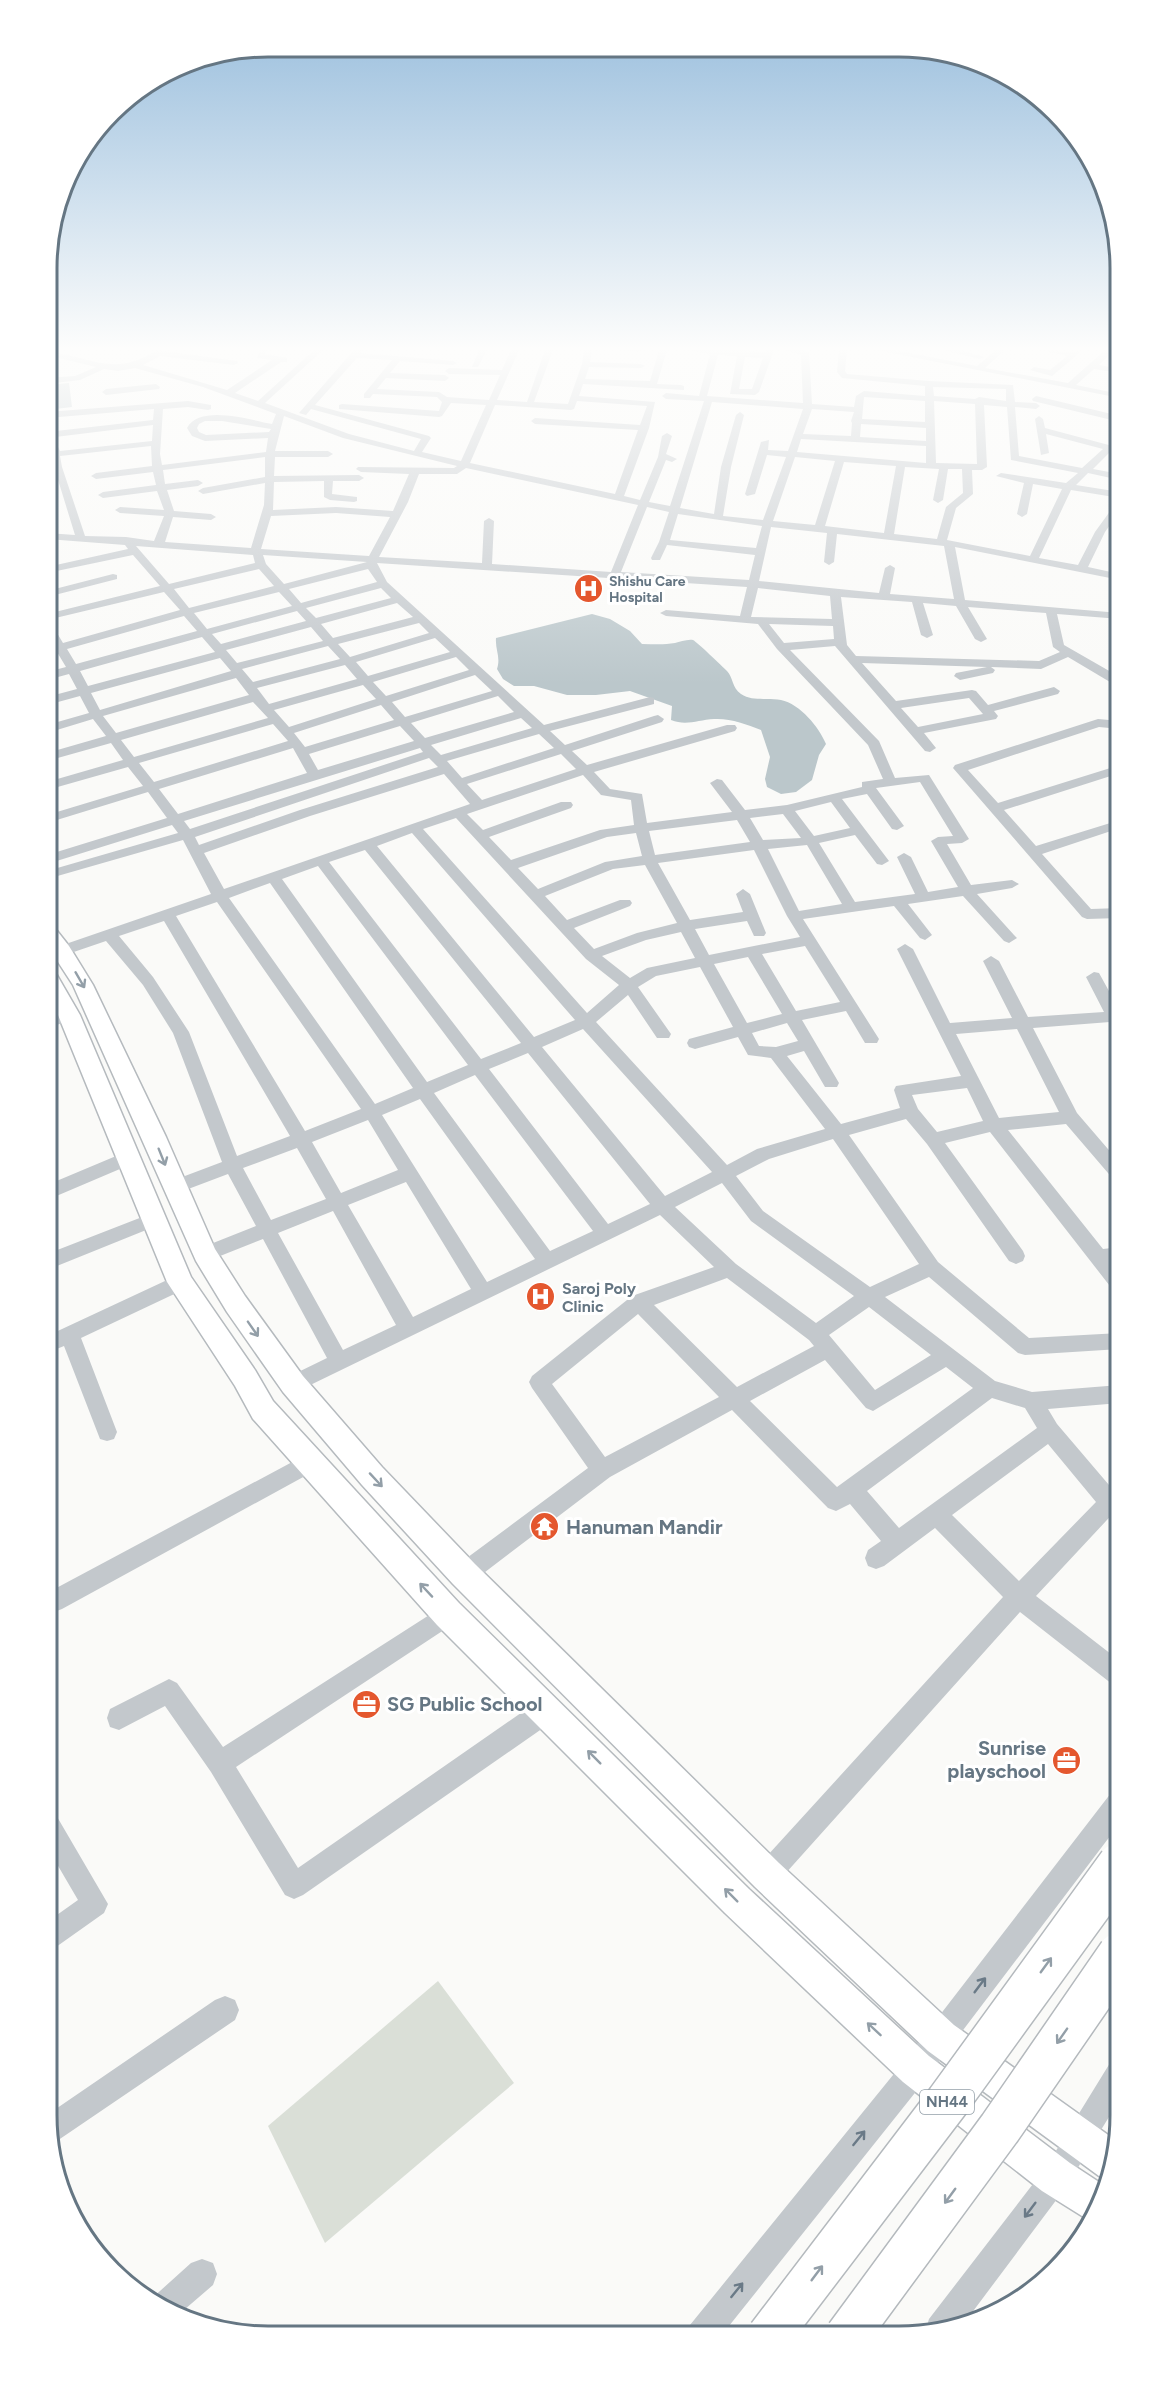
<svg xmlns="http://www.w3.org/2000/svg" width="1167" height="2383" viewBox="0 0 1167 2383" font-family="Figtree,sans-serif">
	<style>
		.green { fill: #dadfd7 }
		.water { fill: #bbc7cb }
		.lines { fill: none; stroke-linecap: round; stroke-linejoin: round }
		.major-casing { stroke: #b5babe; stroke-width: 3 }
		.minor { fill: #c3c8cc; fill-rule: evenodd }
		.major { fill: #fff; fill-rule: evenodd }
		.highway-bridge-casing { stroke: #b4b9bd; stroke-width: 46; stroke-linecap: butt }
		.highway-bridge { stroke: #fff; stroke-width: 43 }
		.oneway { stroke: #939fa8 }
		.oneway2 { stroke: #6a7a87 }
		.labels { text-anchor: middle; stroke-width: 6; stroke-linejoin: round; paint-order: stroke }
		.far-poi-label { font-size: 14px; font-weight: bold; fill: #657683; stroke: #fff; text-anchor: start }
		.shield { fill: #fff; stroke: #939fa8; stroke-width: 1.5 }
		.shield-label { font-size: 15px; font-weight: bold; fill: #657683 }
		.poi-label { font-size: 16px; font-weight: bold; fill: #657683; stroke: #fff; text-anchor: start }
		.near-poi-label { font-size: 20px; font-weight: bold; fill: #657683; stroke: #fff; text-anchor: start }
		.rim { fill: none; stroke: #657683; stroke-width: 3 }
	</style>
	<rect width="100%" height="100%" fill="#fafaf8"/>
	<path class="green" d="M438,1981L514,2083L325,2243L268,2126Z"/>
	<path class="water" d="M69,383L72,407L47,410V385Z
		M592,614L610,619L630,631L642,644C653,644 664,645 675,643C680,642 687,639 693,640C697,642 722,666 727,671C733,677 732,688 741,694C753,702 767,697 781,700C800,704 819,727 826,744L819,755L812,780L796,792L781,794L767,787L765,779L770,757L761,730C746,724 730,718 714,719C698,720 686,726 671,720L672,706L630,691L596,695H567L534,686H514L503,679L497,669C501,657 495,650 496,638Z"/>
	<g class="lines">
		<defs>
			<path id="major" d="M47,926L54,927L69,946L93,985L166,1137L215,1249L245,1296L303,1376L382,1467L475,1564L779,1863L954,2025L1118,2142L1110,2180L1099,2176L928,2051L755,1887L453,1584L362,1485L283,1392L227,1312L196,1261L73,985L47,945Z
				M47,968L54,970L80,1015L191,1277L255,1370L273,1401L459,1603L749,1889L929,2056L1070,2163L1108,2188L1090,2221L1042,2191L903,2082L725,1913L437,1625L253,1419L235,1386L167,1282L58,1015L47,994Z"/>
		</defs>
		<use href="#major" class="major-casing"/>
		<path class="minor" d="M157,350L237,361L238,363L234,365L160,356L143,365L227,390L272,360L257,358L260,350H268L265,354L287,358V362H281L235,393L258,401L314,350H323L265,403L349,434L414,451L421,439L311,409L306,415L299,413L354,350H363L361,353L453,361L457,363L453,365L400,361L390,373L445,375L449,378L445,381L386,378L377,389L439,392L447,397L489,400L500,375L449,374L445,371L449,368L502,370L511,350H519L497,400L527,402L545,350H553L534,402L568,404L582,364L584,350H592L590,362L641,364L645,366L641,368L589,367L585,379L650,381L659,350H667L657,384L681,385L684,386V390L583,384L579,396L655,402L649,428L624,496L640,500L658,457L662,436L667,433L672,436L666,454L677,459L672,462L666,460L649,502L670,506L704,401L666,399L662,396L666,393L699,396L710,354L686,350H746L765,353L766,350H774L759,392L755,395L730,394L737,356L718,355L707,396L803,403L801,355L784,350H804L809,353L812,404L854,407L856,396L864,391L925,396V386L842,378L837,372L839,350H847L845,371L847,374L929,381L1013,385L1015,402L1036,403L1040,406L1036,409L1015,407L1019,456L1082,468L1103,449L1046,434L1049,453L1041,455L1035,419L1039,416L1043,419L1045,428L1120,448V452L1111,451L1093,469L1120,474V480L1088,473L1076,485L1120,492V498L1071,490L1039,558L1078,565L1095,532L1116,503L1120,502V511L1105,532L1088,567L1120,574V580L955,547L965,600L1120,613V619L1057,614L1064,645L1118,676V682H1110L1068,657L1041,669L991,667L995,670L993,673L960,680L954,676L956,673L987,667L862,663L896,701L972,690L976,691L988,705L1054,687L1060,691L1058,694L994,711L998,716L996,719L924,733L936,748L930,752L925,751L835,646L790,650L879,741L895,778L929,775L969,839L962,843L947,844L971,885L1012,880L1019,884L1012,888L977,894L1014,935L1017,938L1009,943L1004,941L963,896L908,904L932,935L925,940L920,938L894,906L803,919L879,1039L877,1043H865L846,1011L802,1020L839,1083L837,1087H825L804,1051L787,1056L841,1124L900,1108L894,1090L896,1086L961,1076L897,949L905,944L913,949L950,1023L1012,1018L983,961L991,956L999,961L1028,1017L1104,1012L1086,977L1094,972L1099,973L1120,1011V1032L1114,1030L1110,1022L1033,1028L1077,1113L1120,1163V1182L1114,1180L1066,1124L1008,1130L1103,1249L1120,1247V1261L1114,1262L1120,1270V1292L1113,1290L990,1132L945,1143L1023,1251L1025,1256L1023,1261L1016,1264L1009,1261L927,1144L906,1119L849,1135L938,1262L1029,1338L1120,1333V1349L1025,1355L1018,1353L929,1277L885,1297L995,1381L1032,1392L1120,1385V1403L1048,1409L1057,1424L1109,1485L1112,1480L1120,1477V1506L1036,1596L1120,1661V1688L1112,1684L1020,1612L776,1884L767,1888L758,1884L754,1875L758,1866L1003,1597L935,1528L884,1566L876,1569L868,1566L865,1558L868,1550L881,1541L850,1504L836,1511L828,1508L732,1410L610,1477L472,1582L464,1585L456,1582L453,1574L456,1566L588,1468L532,1388L529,1382L532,1376L632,1296L714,1267L660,1215L300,1390L293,1393L286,1390L283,1384L286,1378L327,1358L263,1239L205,1262L198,1259L196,1254L198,1249L256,1226L228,1174L175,1194L169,1192L166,1187L169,1182L222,1162L173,1033L143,985L106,941L62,956L54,951L57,947L211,894L183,840L47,879V871L178,833L172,825L47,864V855L167,818L148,792L47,823V815L143,786L128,767L47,790V782L123,760L111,743L47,761V753L106,736L93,719L47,733V725L89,713L80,696L47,705V697L77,689L69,674L47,680V672L66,667L57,652L47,654V647L53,646L47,635V622L51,623L63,643L180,610L164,592L47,620V614L160,586L133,555L47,573V567L128,549L125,545L47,539V533L75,535L47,444L58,447L60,451L152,441L153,425L47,438V432L153,420L154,409L47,418V412L188,401L211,405V409L208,410L188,407L163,409L160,454L162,465L266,452L268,438L205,441L192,436L187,428C200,404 250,420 272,424L276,414L203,387L135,368L118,371L104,369L80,380L47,384V378L75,376L96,367L47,355V351C92,357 114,378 157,350ZM745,357L763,358L752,389H739ZM357,358L392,360L364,394V398H370L373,394L437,397L442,402L439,411L342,404L339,405V409L439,417L442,416L451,403L486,405L461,461L422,452L431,438L429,436L315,405ZM933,387L1006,389V401L979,397L975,399L934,396ZM864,397L925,401V422L862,419ZM577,401L647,406L640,425L535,418L531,421L535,424L638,430L615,494L470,463L495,405L571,410L574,409ZM934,401L975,404L977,464L936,463ZM712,402L803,409L788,451L768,450L769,440L761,442L745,494L747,496L755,494L767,455L786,457L763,520L723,516L731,467L744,415L740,412L736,415L721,467L714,514L680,508ZM984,405L1007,407L1011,460L1078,473L1066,483L1001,473L996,476L1024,483L1017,514L1022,517L1027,514L1033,484L1062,489L1030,556L947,540L956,508L973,494L972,470H982L987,467ZM812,409L854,412L851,421L852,423L851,436L803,434ZM284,416L343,438L457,466L454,468L358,467L356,469L361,472L409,474L393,511L336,507L273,510L274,482L324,481V497L330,500L354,502L357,501V497L332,494L333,481H359L364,478L359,475L274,476L275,457H328L333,454L328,451H275ZM205,421H222L271,429L269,432L206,435L199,432L197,428L199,424ZM861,424L926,428V441L860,437ZM801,439L926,446V463L797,452ZM151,446L152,466L96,473L91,476L96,479L153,472L156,485L103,492L98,495L103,498L157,491L164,510L120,507L115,510L120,513L164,516L154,541L126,537L85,536L62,467L60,456ZM265,457V477L203,488L198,491L203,494L265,483L264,505L251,548L165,542L173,517L211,520L216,517L211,514L174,511L167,490L198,486L203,483L198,480L165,484L163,470ZM795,457L835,461L815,525L773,521ZM844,462L896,466L884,533L825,526ZM905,467L939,469L933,500L938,503L943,500L948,469H962L963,493L946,507L937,539L894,534ZM466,468L638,505L611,572L492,564L494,521L489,518L484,521L482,563L379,557L408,502L419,474H457ZM647,507L669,512L659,542L651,558L652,560H660L667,545L755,555L749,580L621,572ZM336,513L390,517L369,556L261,549L271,516ZM678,514L762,526L756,548L670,540ZM771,527L827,533L824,562L829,565L834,562L837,534L944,546L954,599L890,594L895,568L890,565L885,568L879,593L759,581ZM136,546L253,555L255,563L169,584ZM263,555L367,562L284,584L266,564ZM377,563L747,587L740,616L666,610L660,613L666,616L758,624L777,649L868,745L883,779L862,782V787L787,805L745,810L722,780L717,779L710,783L732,812L647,823L642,794L610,789L594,772L735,731L737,728L735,725H727L587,765L572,751L662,722L664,719L658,715L654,716L565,745L550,731L654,704V698L650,697L544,725L387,582ZM259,569L274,586L189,608L174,589ZM368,569L377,582L301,603L289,589ZM381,588L391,598L316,618L306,608ZM758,588L830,596L832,619L751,617ZM279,592L292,606L207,629L194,613ZM841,597L912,602L921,635L927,638L933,635L923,603L956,606L975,639L981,642L987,639L968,607L1046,613L1053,647L1060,652L1039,661L856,656L847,645ZM397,603L413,617L333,638L321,624ZM297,611L306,621L221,644L212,634ZM184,616L197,631L76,664L67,649ZM419,623L429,633L350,657L338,644ZM769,624L833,626L834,639L784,643ZM311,627L323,641L237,663L226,650ZM202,637L215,652L88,686L80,671ZM435,638L450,652L368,676L356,662ZM328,646L340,659L253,682L242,669ZM456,657L469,670L386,696L373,682ZM220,658L231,671L100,710L91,693ZM345,665L357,679L269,704L257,688ZM475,675L492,691L405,717L392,702ZM236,678L249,695L116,733L103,716ZM363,685L376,699L289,727L274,710ZM498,696L514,712L425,738L411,723ZM969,698L983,714L918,727L901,708ZM253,702L268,718L134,757L121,740ZM381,705L394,720L305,747L294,733ZM521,718L532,728L441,755L431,745ZM273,724L288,741L154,782L139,763ZM400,726L414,741L318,770L309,754ZM539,734L554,748L462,778L447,761ZM293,748L307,773L178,814L159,789ZM420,748L423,752L190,829L184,821ZM561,754L576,769L482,800L467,784ZM429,758L438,767L300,810L199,845L195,837ZM444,774L470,804L224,889L204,853L310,816ZM583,775L601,795L631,800L634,825L600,830L511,860L489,837L571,808L573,805L571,802H561L483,830L467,814ZM920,782L953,836L938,837L931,841L958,887L928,892L911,857L904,853L897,857L915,894L855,902L819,843L855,835L877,864L882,865L889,861L842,799L867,794L892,829L897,830L904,826L876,788ZM831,802L850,828L814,836L795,811ZM783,814L801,838L763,840L750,818ZM456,818L586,959L619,985L587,1013L423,829ZM737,820L750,842L655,855L649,831ZM412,833L575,1020L534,1037L377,846ZM636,833L642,856L605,862L538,889L518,868L607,837ZM807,845L842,904L799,911L768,849ZM365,850L521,1043L481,1059L329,862ZM754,850L787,916L800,937L709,955L695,929L747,921L754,936H764L766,933L750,894L743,889L736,894L743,912L690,920L658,863ZM645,865L677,923L637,933L594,949L574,928L630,906L632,903L630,900H620L567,920L545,896L613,869ZM318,866L468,1065L427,1082L282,879ZM270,883L413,1088L375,1104L229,898ZM217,902L361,1109L305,1131L176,916ZM164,921L290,1136L237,1156L189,1032L153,977L119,936ZM681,932L695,958L647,968L630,978L602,956L646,940ZM805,946L840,1002L796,1011L762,954ZM748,957L782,1014L747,1023L714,964ZM700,967L733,1027L689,1039L687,1043L689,1047L695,1049L738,1037L748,1055L771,1058L825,1129L757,1149L727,1165L596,1022L628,995L657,1038H669L671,1034L638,987L656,976ZM787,1023L798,1041L776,1047L759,1046L752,1033ZM583,1029L712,1172L665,1196L542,1047ZM1017,1029L1059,1112L999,1118L956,1034ZM528,1053L650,1204L608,1224L489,1069ZM475,1075L593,1231L550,1251L434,1093ZM967,1088L983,1121L937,1132L918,1109L912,1095ZM420,1099L535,1259L487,1282L382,1115ZM368,1120L398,1170L341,1193L312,1142ZM833,1139L919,1264L870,1287L763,1211L736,1176L769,1159ZM297,1148L326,1199L271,1220L243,1168ZM406,1182L471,1289L413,1317L348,1205ZM722,1183L751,1221L854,1296L816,1323L736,1264L675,1207ZM333,1211L396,1325L343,1350L278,1233ZM727,1278L809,1340L814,1346L737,1387L654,1305ZM869,1307L931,1355L875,1390L829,1335ZM638,1314L719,1397L605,1457L552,1384ZM825,1360L866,1408L873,1411L946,1367L973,1388L837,1487L750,1401ZM992,1398L1025,1408L1037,1428L899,1528L867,1491ZM1048,1444L1096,1502L1019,1581L952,1515Z
			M479,350H487L478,367H472Z
			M618,350H641L637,352Z
			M876,350H894L977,366L996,350H1005L985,368L1068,383L1105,350H1114L1099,365L1120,369V373L1094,369L1076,385L1120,394V398Z
			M943,350H960L984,357L980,359Z
			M1041,350L1071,352L1083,350L1052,376L1030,370L1034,367L1050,370L1067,356Z
			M156,384L160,387L159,389L106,395L102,392L106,389Z
			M1036,396L1120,416V422L1033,401L1032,399Z
			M113,574L117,575V579L47,597V591Z
			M1098,719L1120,721V729L1099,727L968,770L998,803L1120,765V773L1004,810L1036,846L1120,820V828L1042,854L1091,909L1120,908V918L1087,919L1082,917L953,768L955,765Z
			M69,1010L75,1011L77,1015L75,1019L47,1028V1017Z
			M128,1151L134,1153L137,1158L134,1163L47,1200V1185Z
			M155,1212L161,1214L164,1219L161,1224L47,1270V1254Z
			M180,1274L187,1276L190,1282L187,1288L81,1338L117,1432L114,1439L107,1441L100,1439L64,1346L47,1353V1336Z
			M309,1453L316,1456L320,1463L316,1470L62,1609L54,1612L47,1609V1593Z
			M448,1603L456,1606L459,1614L456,1622L236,1767L298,1868L538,1701L547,1698L556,1701L559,1710L556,1719L303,1895L294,1899L285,1895L211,1772L165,1706L119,1730L110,1727L107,1718L110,1709L169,1679L177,1683L223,1747Z
			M1120,1789V1823L926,2079L721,2336H685L690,2325L906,2059L1111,1793Z
			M47,1811L56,1815L108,1904L104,1913L56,1947L47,1951V1922L78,1900L47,1847Z
			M225,1996L235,2000L239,2010L235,2020L51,2145L47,2115L215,2000Z
			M1120,2059V2099L1066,2187L962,2326L925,2332L929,2319L1046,2167L1110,2063Z
			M202,2259L213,2263L217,2274L213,2285L177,2316L150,2300L191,2263Z"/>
		<use href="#major" class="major"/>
		<defs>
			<path id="highway-bridge" d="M769,2336L948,2101L1120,1864
				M847,2336L1000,2128L1120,1954"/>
		</defs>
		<use href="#highway-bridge" class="highway-bridge-casing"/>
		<use href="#highway-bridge" class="highway-bridge"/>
	</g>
	<defs><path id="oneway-shaft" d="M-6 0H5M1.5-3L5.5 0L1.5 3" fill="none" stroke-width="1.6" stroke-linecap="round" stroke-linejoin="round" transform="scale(1.5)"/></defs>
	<g class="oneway">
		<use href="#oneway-shaft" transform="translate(80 980) rotate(60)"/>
		<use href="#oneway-shaft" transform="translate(162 1157) rotate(68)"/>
		<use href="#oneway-shaft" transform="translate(253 1329) rotate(55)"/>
		<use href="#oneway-shaft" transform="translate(376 1480) rotate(47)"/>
		<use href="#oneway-shaft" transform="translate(426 1590) rotate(-133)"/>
		<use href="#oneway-shaft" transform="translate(594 1757) rotate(-135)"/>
		<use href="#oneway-shaft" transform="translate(731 1895) rotate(-135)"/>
		<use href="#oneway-shaft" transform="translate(1046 1965) rotate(-54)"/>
		<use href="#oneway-shaft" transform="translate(874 2029) rotate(-137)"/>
		<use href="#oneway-shaft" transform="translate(1062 2036) rotate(125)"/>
		<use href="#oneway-shaft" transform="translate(950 2196) rotate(126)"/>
		<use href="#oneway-shaft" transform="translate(817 2273) rotate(-53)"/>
	</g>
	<g class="oneway2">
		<use href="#oneway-shaft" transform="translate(980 1985) rotate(-53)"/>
		<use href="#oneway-shaft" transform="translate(859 2138) rotate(-51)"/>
		<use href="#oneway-shaft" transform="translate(1030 2210) rotate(127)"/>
		<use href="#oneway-shaft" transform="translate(737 2290) rotate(-51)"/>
	</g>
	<linearGradient id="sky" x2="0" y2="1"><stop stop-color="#96bcdc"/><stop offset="0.51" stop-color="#fdfdfc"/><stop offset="1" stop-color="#fdfdfc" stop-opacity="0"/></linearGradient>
	<rect width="1167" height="684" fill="url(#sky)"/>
	<defs>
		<symbol id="hospital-disc" viewBox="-11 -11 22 22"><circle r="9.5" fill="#e4572e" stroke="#fff"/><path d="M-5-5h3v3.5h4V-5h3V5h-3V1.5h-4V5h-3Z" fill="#fff"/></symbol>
		<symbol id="temple-disc" viewBox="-11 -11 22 22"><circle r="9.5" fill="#e4572e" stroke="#fff"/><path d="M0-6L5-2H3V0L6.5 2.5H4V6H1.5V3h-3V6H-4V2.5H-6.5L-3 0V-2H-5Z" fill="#fff"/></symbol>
		<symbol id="office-disc" viewBox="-11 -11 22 22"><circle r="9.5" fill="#e4572e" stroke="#fff"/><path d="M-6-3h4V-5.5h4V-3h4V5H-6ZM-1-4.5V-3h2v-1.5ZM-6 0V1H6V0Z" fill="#fff"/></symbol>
	</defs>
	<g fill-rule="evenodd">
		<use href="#hospital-disc" x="572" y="572" width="33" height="33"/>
		<use href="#hospital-disc" x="524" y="1280" width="33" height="33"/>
		<use href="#temple-disc" x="528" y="1510" width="33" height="33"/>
		<use href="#office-disc" x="350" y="1688" width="33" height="33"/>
		<use href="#office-disc" x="1050" y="1744" width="33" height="33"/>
	</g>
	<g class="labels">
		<g class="far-poi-label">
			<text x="609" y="586">Shishu Care<tspan x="609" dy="16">Hospital</tspan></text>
		</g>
		<rect class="shield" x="920" y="2090" width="54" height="24" rx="4.5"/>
		<g class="shield-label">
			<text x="947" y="2107">NH44</text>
		</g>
		<g class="poi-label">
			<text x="562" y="1294">Saroj Poly<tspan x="562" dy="18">Clinic</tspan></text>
		</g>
		<g class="near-poi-label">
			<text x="566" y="1534">Hanuman Mandir</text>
			<text x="387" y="1711">SG Public School</text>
			<text x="1046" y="1755" text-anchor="end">Sunrise<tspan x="1046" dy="23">playschool</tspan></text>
		</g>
	</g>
	<path d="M0 0H1167V2383H0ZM268 57H899A211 211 0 0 1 1110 268V2115A211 211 0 0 1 899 2326H268A211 211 0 0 1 57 2115V268A211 211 0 0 1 268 57Z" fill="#fff" fill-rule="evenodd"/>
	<path class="rim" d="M268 57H899A211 211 0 0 1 1110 268V2115A211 211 0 0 1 899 2326H268A211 211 0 0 1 57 2115V268A211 211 0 0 1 268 57Z"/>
</svg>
